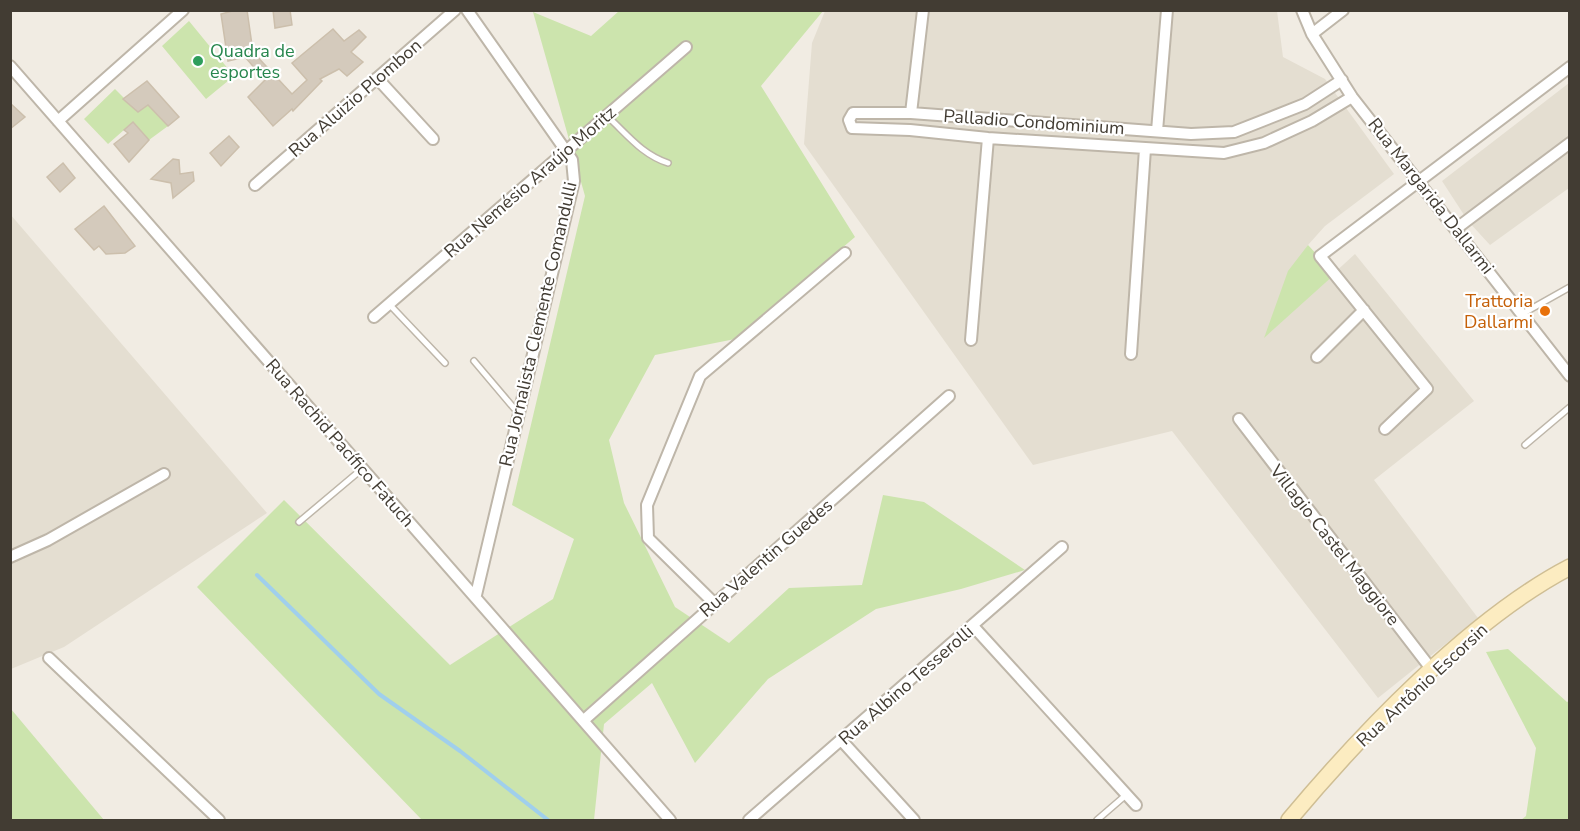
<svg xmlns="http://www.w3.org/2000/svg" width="1580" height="831" viewBox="0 0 1580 831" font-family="'Nunito Sans',sans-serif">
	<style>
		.residential { fill: #e4ded1 }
		.green { fill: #cce4ad }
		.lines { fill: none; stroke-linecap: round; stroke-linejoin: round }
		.stream { stroke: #a0cfec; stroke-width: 4 }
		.building { fill: #d4cabc; stroke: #ccbfac; stroke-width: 1.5 }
		.service-casing { stroke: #beb6a9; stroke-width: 8 }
		.minor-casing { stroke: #beb6a9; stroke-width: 14 }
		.secondary-casing { stroke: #cfbe94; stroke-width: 18 }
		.service { stroke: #fff; stroke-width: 5 }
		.minor { stroke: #fff; stroke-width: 10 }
		.secondary { stroke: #fcecc1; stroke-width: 15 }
		.leisure-dot { fill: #2e9e5b; stroke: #fff; stroke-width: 2 }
		.food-dot { fill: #e8710a; stroke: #fff; stroke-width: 2 }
		.labels { text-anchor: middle; stroke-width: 4.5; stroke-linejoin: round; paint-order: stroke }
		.leisure-label { font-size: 18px; fill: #27864d; stroke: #fff; text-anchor: start }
		.street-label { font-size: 18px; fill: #423c33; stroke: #fff }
		.food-label { font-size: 18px; fill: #c56008; stroke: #fff; text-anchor: end }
	</style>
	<rect width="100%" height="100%" fill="#f1ece3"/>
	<path class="residential" d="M825,11H1277L1283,57L1325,79L1394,174L1325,226L1308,245L1265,336L1355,254L1474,401L1374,480L1478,618L1378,698L1172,431L1033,465L804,144L812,43Z
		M1569,83V188L1490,245L1468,221L1442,181Z
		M10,214L267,513L64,647L11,669Z"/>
	<path class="green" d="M619,11H823L761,86L855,237L735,339L655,355L609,440L624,503L675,607L729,643L789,588L862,585L883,495L924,502L1025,570L961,589L876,609L768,679L695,763L652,683L604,724L594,820H422L197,587L284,500L450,665L553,599L574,539L512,505L585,196L533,12L591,36Z
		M189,21L234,76L206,99L162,46Z
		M115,89L138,112L148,105L168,126L149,140L133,122L108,144L84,119Z
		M1308,245L1335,274L1264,338L1288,271Z
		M1508,649L1567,702L1569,701V820H1521L1526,816L1536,748L1486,652Z
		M10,709H11L104,820H11Z"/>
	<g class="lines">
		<path class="stream" d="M257,575L379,694L460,751L548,820"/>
	</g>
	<path class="building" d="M236,10H247L253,52L292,94L307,80L292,63L333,29L344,41L359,30L366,37L351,52L363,62L347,76L339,69L320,79L322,81L293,111L292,109L273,126L248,97L265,80L245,57L228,61L221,14Z
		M273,10H290L292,25L275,28Z
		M147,81L179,117L168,126L148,105L138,112L123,99Z
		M10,103L25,117L10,129Z
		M133,122L149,140L129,162L114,144L128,133L124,130Z
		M229,136L239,147L221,166L210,153Z
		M173,159L179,160L180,174L193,172L194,181L173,198L171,183L151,179Z
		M63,163L75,178L60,192L47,177Z
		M104,206L135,246L125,253L106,254L99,246L94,250L75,229Z"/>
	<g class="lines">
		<defs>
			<path id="service" d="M607,116C627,134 641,154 668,163
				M389,304L445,363
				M1522,314L1570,287
				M474,361L518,413
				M1525,445L1570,407
				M299,522L362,469
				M1097,820L1126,795"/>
			<path id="minor" d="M467,10L566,151L572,160L574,181L476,595
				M1302,10L1312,34L1352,97L1570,376
				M1312,34L1343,10
				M10,66L670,820
				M377,78L433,139
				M1342,80L1305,104L1234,132L1191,134L911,113H853L849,120L852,128L910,130L988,138L1224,153L1264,143L1312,121L1352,97
				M911,113L923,10
				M58,121L183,10
				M1157,131L1167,10
				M255,185L455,10
				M1457,228L1570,143
				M374,317L686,47
				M971,340L988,138
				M1131,354L1145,149
				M1317,357L1364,310
				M1239,419L1432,670
				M1385,429L1427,389L1320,256L1570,67
				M10,557L48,540L164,474
				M714,603L648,538L647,505L700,376L845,253
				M973,626L1136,805
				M49,658L219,820
				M584,720L949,396
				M842,741L914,820
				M749,820L1062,547"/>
			<path id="secondary" d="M1289,820C1361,734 1470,619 1570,567"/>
		</defs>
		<use href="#service" class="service-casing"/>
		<use href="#minor" class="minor-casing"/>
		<use href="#secondary" class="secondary-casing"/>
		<use href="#service" class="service"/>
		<use href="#minor" class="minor"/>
		<use href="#secondary" class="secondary"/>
	</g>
	<circle class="leisure-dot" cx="198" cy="61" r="6"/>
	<circle class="food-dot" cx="1545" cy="311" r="6"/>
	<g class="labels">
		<g class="leisure-label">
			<text x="210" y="57">Quadra de<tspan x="210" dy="21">esportes</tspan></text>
		</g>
		<g class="street-label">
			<text transform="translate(355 98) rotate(-41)" y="6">Rua Aluizio Plombon</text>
			<text transform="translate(1034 122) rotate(4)" y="6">Palladio Condominium</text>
			<text transform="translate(530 182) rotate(-41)" y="6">Rua Nemésio Araújo Moritz</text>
			<text transform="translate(1431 196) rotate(52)" y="6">Rua Margarida Dallarmi</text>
			<text transform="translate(538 324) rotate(-77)" y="6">Rua Jornalista Clemente Comandulli</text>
			<text transform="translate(340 443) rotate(49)" y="6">Rua Rachid Pacífico Fatuch</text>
			<text transform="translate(1335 545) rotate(52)" y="6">Villagio Castel Maggiore</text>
			<text transform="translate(766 558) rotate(-41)" y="6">Rua Valentin Guedes</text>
			<text transform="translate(906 685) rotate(-41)" y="6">Rua Albino Tesserolli</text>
			<text transform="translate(1422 685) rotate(-43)" y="6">Rua Antônio Escorsin</text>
		</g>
		<g class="food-label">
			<text x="1533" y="307">Trattoria<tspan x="1533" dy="21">Dallarmi</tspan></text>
		</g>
	</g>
	<rect width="1580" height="831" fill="none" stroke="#423c33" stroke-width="24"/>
</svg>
